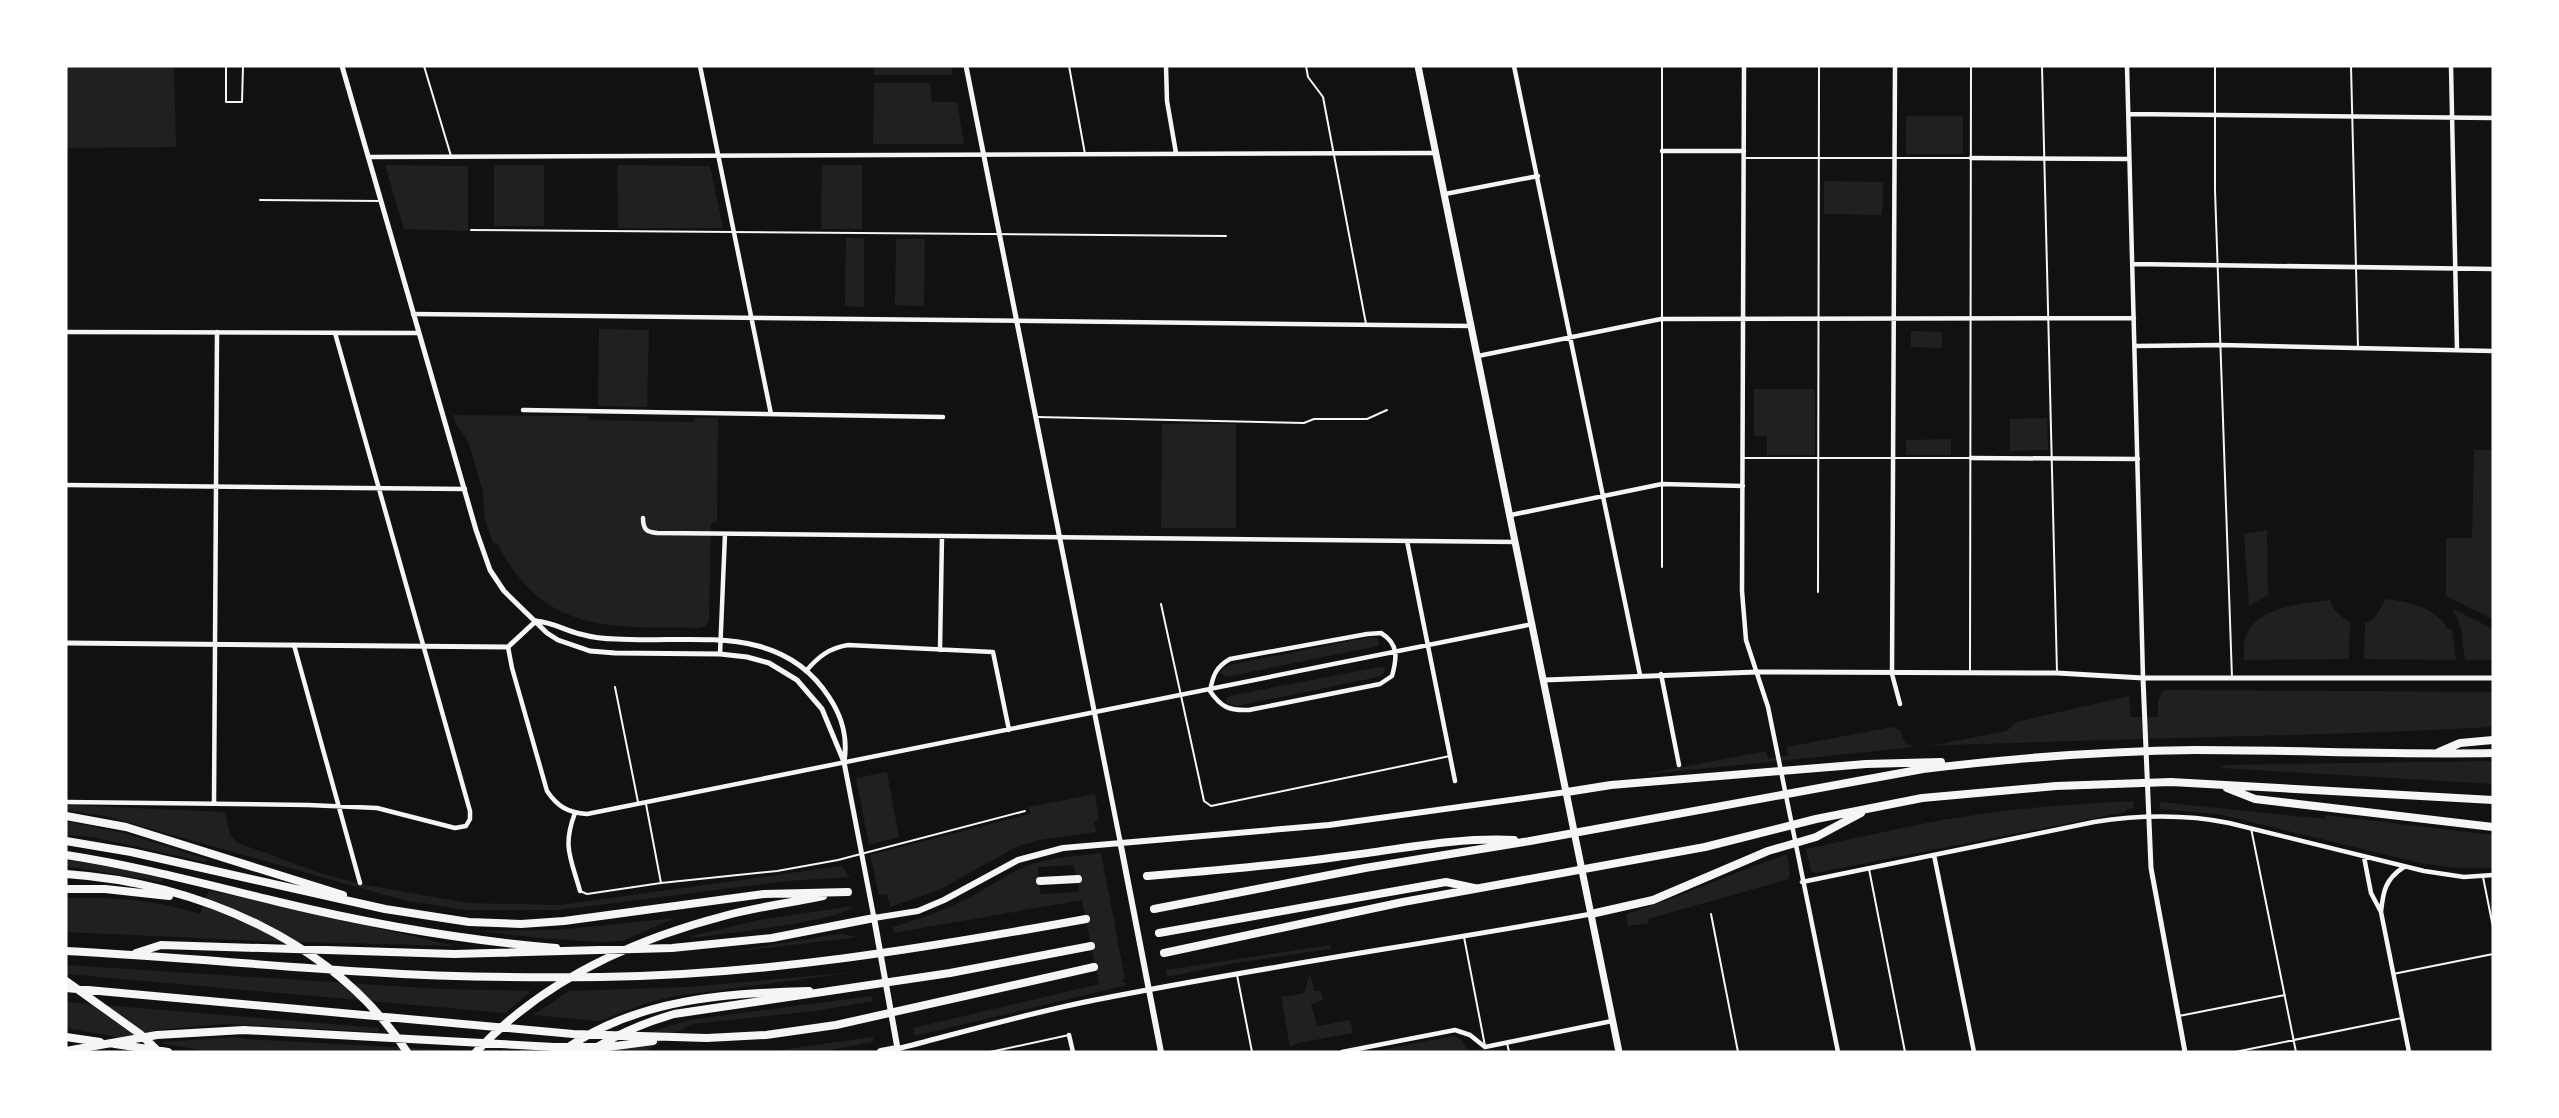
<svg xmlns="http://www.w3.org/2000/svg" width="2559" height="1118" viewBox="0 0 2559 1118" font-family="'Source Sans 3',sans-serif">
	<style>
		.green { fill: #202020; fill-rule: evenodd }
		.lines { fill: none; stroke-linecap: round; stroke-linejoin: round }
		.service { stroke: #f5f5f5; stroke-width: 2 }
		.minor { stroke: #f5f5f5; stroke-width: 4.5 }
		.tertiary { stroke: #f5f5f5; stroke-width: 5 }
		.secondary { stroke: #f5f5f5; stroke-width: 6 }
		.primary { stroke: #f5f5f5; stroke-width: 7 }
		.motorway { stroke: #f5f5f5; stroke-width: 8 }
	</style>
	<rect width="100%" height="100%" fill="#111"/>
	<path class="green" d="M66,66H174L176,147L66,148Z
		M874,66H951L953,75H874Z
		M874,83H930L932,102H957L964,144H873Z
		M1906,116H1963V154H1906Z
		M385,165L468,166V231L404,229Z
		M494,165H544V226H494Z
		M617,165L710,166L723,228H618Z
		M822,165H862V229H821Z
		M1824,181L1883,182L1882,215L1824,214Z
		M846,238H864V307L845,306Z
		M896,239H925L924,306L895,305Z
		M599,329L649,330L647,407L598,406Z
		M1911,331L1942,332V348L1911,347Z
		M1754,389H1815V455H1767V436H1754Z
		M453,415L588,416L589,420L694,422L695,418H718L717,522L711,523L709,620L705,626L698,628C609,627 543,634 497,543H493L485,519L483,492L468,441L456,424Z
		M2047,418L2048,450L2010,451V419Z
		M1162,424H1236V528H1161Z
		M1951,439V455H1906V440Z
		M2474,450H2493V619L2446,596V538H2472Z
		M2267,530L2268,595L2249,606L2244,534Z
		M2385,599C2410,602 2434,606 2448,629H2452L2456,660L2364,659L2365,623C2376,620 2380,610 2385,599Z
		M2330,600C2333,611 2340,616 2350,622L2349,659L2244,660C2244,653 2243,643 2246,636C2258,606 2301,604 2330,600Z
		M2453,609L2493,629V660H2465L2461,628Z
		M1370,637L1377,638L1379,642L1378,646L1226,677L1220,673L1222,669L1230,665Z
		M1379,667L1384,668L1385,672L1378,677L1237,706L1226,703V700L1229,696Z
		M2164,690L2493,692V727C2305,737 2117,738 1929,746L2007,731L2016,722L2129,696L2131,717H2158V700Z
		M1892,727L1900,730L1905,743L1915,747L1640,775L1766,751L1768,759L1788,755L1787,747Z
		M2493,761V784L2221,768L2225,765Z
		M887,772L899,837L869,845L856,778Z
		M1095,794L1099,820L1094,822L1096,832L1039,840L1016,847L939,890L890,907L887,894L879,895L870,855L1030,814L1029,807Z
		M2133,801L2134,808L2126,809V812L1815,873L1811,871L1806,849C1859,838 1913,824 1968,816C2023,807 2078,804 2133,801Z
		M2160,802L2325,819V815L2493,835V868H2455L2420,863L2218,814L2159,809Z
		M66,805L225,812L230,835L238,843L320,873L360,884L468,903L560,905L841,866L850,877L788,881L559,910H465L403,900L105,816L66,810Z
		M66,821L127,834L207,859L205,862L92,837L66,835Z
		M1101,853L1125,979L1122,981L1127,985L915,1036L913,1028L1099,984L1082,900L893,933V927C923,918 951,908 979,892C997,882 1013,871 1032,864C1055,857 1078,856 1101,853ZM1074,865L1079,892L1040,894L1038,867Z
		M1787,854L1790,873L1789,879L1648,919L1649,923L1628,926L1626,914C1681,897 1732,873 1787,854Z
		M66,860L115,867L163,879L162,882L66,866Z
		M209,890L456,946L264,941L66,932V898C111,897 157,900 200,914Z
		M853,906C844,921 715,935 691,938V936L759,920Z
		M675,918L622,941L600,942L539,938L477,931L557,930Z
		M842,934L859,937L716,954L832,935Z
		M1330,945V949L1235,963L1167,977L1166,970Z
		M66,965L439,989L531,991L505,1013L66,974Z
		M857,972L675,996L647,1003L599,1021L533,1015L569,991L688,987Z
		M1310,973L1314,991H1321L1323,1000L1311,1004L1317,1026L1350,1020L1353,1033L1298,1043L1290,1047L1281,997L1304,993Z
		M871,996L874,1001L815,1011L692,1024L644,1052H609L647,1033L689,1020Z
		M66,1002L379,1028L378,1032L228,1024L154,1030L156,1044L66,1028Z
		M1454,1036L1462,1040L1469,1052H1369Z
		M237,1037L247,1039L466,1051L213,1052L165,1044L162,1042Z
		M873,1037V1042L819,1052H765Z"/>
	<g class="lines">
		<path class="service" d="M226,66V102H242L243,66
			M424,66L451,156
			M1069,66L1085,154
			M1306,66L1308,77L1323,97L1366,324
			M2042,66L2057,672
			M2215,66V190L2232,678
			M2351,66L2358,348
			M1744,158H1971
			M260,200L380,201
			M471,230L1226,236
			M1037,417L1304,423L1314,419H1367L1387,410
			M1744,458H1971
			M1662,567V66
			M1818,592L1819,66
			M1161,604L1204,801L1211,806L1450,756
			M1970,672L1971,66
			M615,687L638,802
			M646,804L661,883
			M2251,828L2296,1052
			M1869,869L1905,1052
			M2483,877L2493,927
			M580,891L587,894L661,883L777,871L838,860L1025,811
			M1711,914L1738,1052
			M1464,937L1485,1046
			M2393,974L2493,954
			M1237,975L1252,1052
			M2179,1016L2285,995
			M1507,1043L1509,1052
			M990,1052L1069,1035
			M2235,1052L2402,1018"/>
		<path class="minor" d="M700,66L771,414
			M1166,66L1167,101L1176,153
			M1514,66L1640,675
			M1744,66L1742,591L1746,640L1768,707L1838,1052
			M1895,66L1892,674L1900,704
			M2127,66L2143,678
			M2451,66L2457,350
			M2129,114L2493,118
			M1662,151H1744
			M368,157L1436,153
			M1971,158L2129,159
			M1445,194L1538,176
			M2133,264L2493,269
			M413,314L1472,326
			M66,332L418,333
			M2135,346L2221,345L2493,351
			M1478,356L1661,319L2134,318
			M523,410L943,417
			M1971,458L2138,459
			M66,485L465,489
			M1511,515L1662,484L1743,486
			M643,518C643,530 647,532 657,533L1516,542
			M1407,541L1455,781
			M1381,633C1399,644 1397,658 1392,676L1380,684L1249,710C1229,711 1221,707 1210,691C1213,675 1216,667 1230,659L1367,634Z
			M294,645L360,883
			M508,647L512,668L547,791C557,806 568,813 587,814L1533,624
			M940,650L942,536
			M720,654L725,534
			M806,671C818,657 829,648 848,645L993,652L1009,730
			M1661,674L1679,765
			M66,802L308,805L377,808L455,828L466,826L470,819V811L335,333
			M214,803L217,332
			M575,813C562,847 571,858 580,891
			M1934,855L1974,1052
			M2364,857L2371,893L2381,912
			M2404,867C2385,879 2383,892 2381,912L2409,1052
			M1802,882L2094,822C2139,815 2184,814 2229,823L2424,871L2464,877L2493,875
			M1069,1035L1073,1052
			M1342,1052L1455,1030L1470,1035L1485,1047L1612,1021"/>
		<path class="tertiary" d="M342,66L476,530L490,570L504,591L547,633L558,640L590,651L615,653L720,654L747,657L769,663L797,680L822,709L844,762L874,918
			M966,66L1120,841
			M536,621C552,622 564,630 580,634C591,637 604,639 616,639C693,644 780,621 829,697C843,718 848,738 844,762
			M66,643L508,647L536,621
			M2143,678L2151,868L2185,1052
			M1544,680L1757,672L2057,673L2143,678H2493
			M897,1049C963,1032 1029,1013 1095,1000C1260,967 1426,944 1591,914"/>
		<path class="secondary" d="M1120,841L1161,1052
			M898,1051L874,918L918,911L944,900L1018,860L1063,848L1329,825L1567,792"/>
		<path class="primary" d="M1418,66L1619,1052"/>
		<path class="motorway" d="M2439,752L2460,743L2493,740
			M2227,788L2255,799L2493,827
			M1567,792L1611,785L1866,764L1941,762
			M66,816L126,827L343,895
			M66,841L131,852L385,909L469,922L521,924L564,921L764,894L848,892
			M66,855C138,866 208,885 279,902C370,924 462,940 556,948
			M66,874C196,883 334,940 407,1052
			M1147,876C1210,871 1274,866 1337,857C1396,850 1455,837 1514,840
			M1040,881L1078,879
			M66,889H105L169,896
			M1154,909L1365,868L1530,841L1923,769C2014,758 2105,751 2196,750C2295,750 2394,755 2493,753
			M1591,914L1653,900L1768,851L1816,837L1861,813
			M1159,933L1446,882L1474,888
			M66,951C167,956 268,966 369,972C446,977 524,978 601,977C764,975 926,948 1086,919
			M136,953L161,945L454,954L672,948L772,938L874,918
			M1164,953L1403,902L1705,847L1816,819L1922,798L2056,786L2171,782L2493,800
			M66,981L140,1034L159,1052
			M66,988L573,1034L707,1038L766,1035L836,1025L1094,967
			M66,1037L100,1042
			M115,1044L168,1052
			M570,1046C640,999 727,993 809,991
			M599,1046C622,1032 647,1022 674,1014L950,973L1091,946
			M66,1051L157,1035L244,1030L554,1047H608L653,1041
			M476,1052C542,981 632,940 724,916C756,907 790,903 823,896
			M881,1052L897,1049"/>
	</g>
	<rect width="2559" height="1118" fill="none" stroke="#ffffff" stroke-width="135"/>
</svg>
